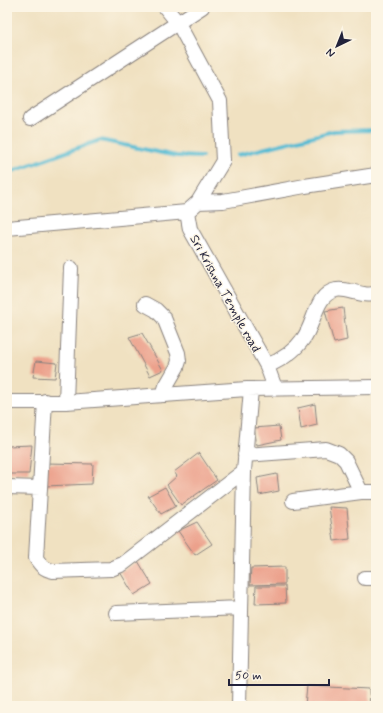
<svg xmlns="http://www.w3.org/2000/svg" width="383" height="713" viewBox="0 0 383 713" font-family="Mynerve,sans-serif">
	<style>
		.lines { fill: none; stroke-linecap: round; stroke-linejoin: round }
		.stream { stroke: #55bbd3; stroke-width: 4 }
		.building { fill: #eca18c }
		.minor-casing { stroke: #89827e; stroke-width: 16 }
		.minor { stroke: #fff; stroke-width: 14 }
		.labels { text-anchor: middle; stroke-width: 3; stroke-linejoin: round; paint-order: stroke }
		.street-label { font-size: 13px; fill: #22223b; stroke: #fcf5e5 }
	</style>
	<rect width="100%" height="100%" fill="#fcf5e5"/>
	<filter id="ink" filterUnits="userSpaceOnUse"><feTurbulence type="fractalNoise" baseFrequency=".025" numOctaves="2"/><feDisplacementMap in="SourceGraphic" scale="8" xChannelSelector="R" yChannelSelector="G"/><feConvolveMatrix kernelMatrix="1 2 1 2 8 2 1 2 1" color-interpolation-filters="sRGB"/></filter>
	<filter id="wash" filterUnits="userSpaceOnUse"><feTurbulence type="fractalNoise" baseFrequency=".012" numOctaves="4" result="noise"/><feDisplacementMap in="SourceGraphic" scale="16" xChannelSelector="R" yChannelSelector="G"/><feGaussianBlur stdDeviation="0.9" result="paint"/><feColorMatrix in="noise" values="0 0 0 0 0 0 0 0 0 0 0 0 0 0 0 0 0 1.4 0 .05"/><feComposite in="paint" operator="in"/></filter>
	<g filter="url(#wash)">
		<rect width="100%" height="100%" fill="#f0e1c1"/>
		<g class="lines">
			<path class="stream" d="M238,155L334,131L376,130
				M7,173L100,140L176,156L202,157"/>
		</g>
		<g id="blocks">
			<path class="building" d="M343,308L347,340L334,343L325,311Z
				M142,333L163,370L150,376L129,337Z
				M36,361L57,363L55,378L33,377Z
				M315,404L317,425L301,429L298,408Z
				M279,426L281,440L257,445L254,428Z
				M32,445L29,474H7L8,446Z
				M199,453L217,480L181,505L167,485L177,476L174,472Z
				M46,463L93,464L92,484L45,486Z
				M277,474L279,491L259,495L257,478Z
				M165,487L176,506L161,514L148,496Z
				M329,507L347,508L350,539L334,541Z
				M197,522L212,544L195,555L178,531Z
				M138,561L152,584L134,595L120,572Z
				M285,567V584L250,585L251,568Z
				M256,586H285L286,603L255,604Z
				M307,686L369,689L370,706L305,705Z"/>
		</g>
	</g>
	<g filter="url(#ink)">
		<use href="#blocks" fill-opacity="0" stroke="#89827e" stroke-width="1"/>
		<g class="lines">
			<defs>
				<path id="minor" d="M165,7L178,23L220,101L223,161L198,202L187,212L190,229L267,366L275,388
					M30,119L202,7
					M198,202L223,201L305,186L376,175
					M7,228L187,212
					M145,304L156,310L164,318L178,353L179,361L177,367L166,386L163,395
					M267,366C281,360 294,352 303,339C315,324 315,294 336,290C344,288 355,293 364,294C368,295 372,294 376,294
					M45,401L36,558C41,566 44,569 53,571L111,569L123,564L244,471
					M7,402H66L247,389L376,387
					M66,402L71,268
					M245,455L326,449L339,454L346,461L361,492
					M7,487L40,488
					M293,501L361,492H376
					M365,578H376
					M116,613L241,608
					M239,706L244,471L251,389"/>
			</defs>
			<use href="#minor" class="minor-casing"/>
			<use href="#minor" class="minor"/>
		</g>
	</g>
	<g class="labels">
		<g class="street-label">
			<text transform="translate(226 293) rotate(61)" y="5">Sri Krishna Temple road</text>
		</g>
	</g>
	<rect width="383" height="713" fill="none" stroke="#fcf5e5" stroke-width="24"/>
	<g transform="translate(337 46) rotate(223)" stroke="#fcf5e5" stroke-width="3" paint-order="stroke">
	<path d="M0-3L7 15L0 10L-7 15Z" fill="#22223b"/>
	<text y="-6" font-size="11" font-weight="bold" text-anchor="middle" fill="#22223b">N</text>
	</g>
	<path d="M229 679v6h100v-6" fill="none" stroke="#22223b" stroke-width="2"/>
	<text x="235" y="679" font-size="12" fill="#22223b" stroke="#fcf5e5" stroke-width="3" paint-order="stroke">50 m</text>
</svg>
